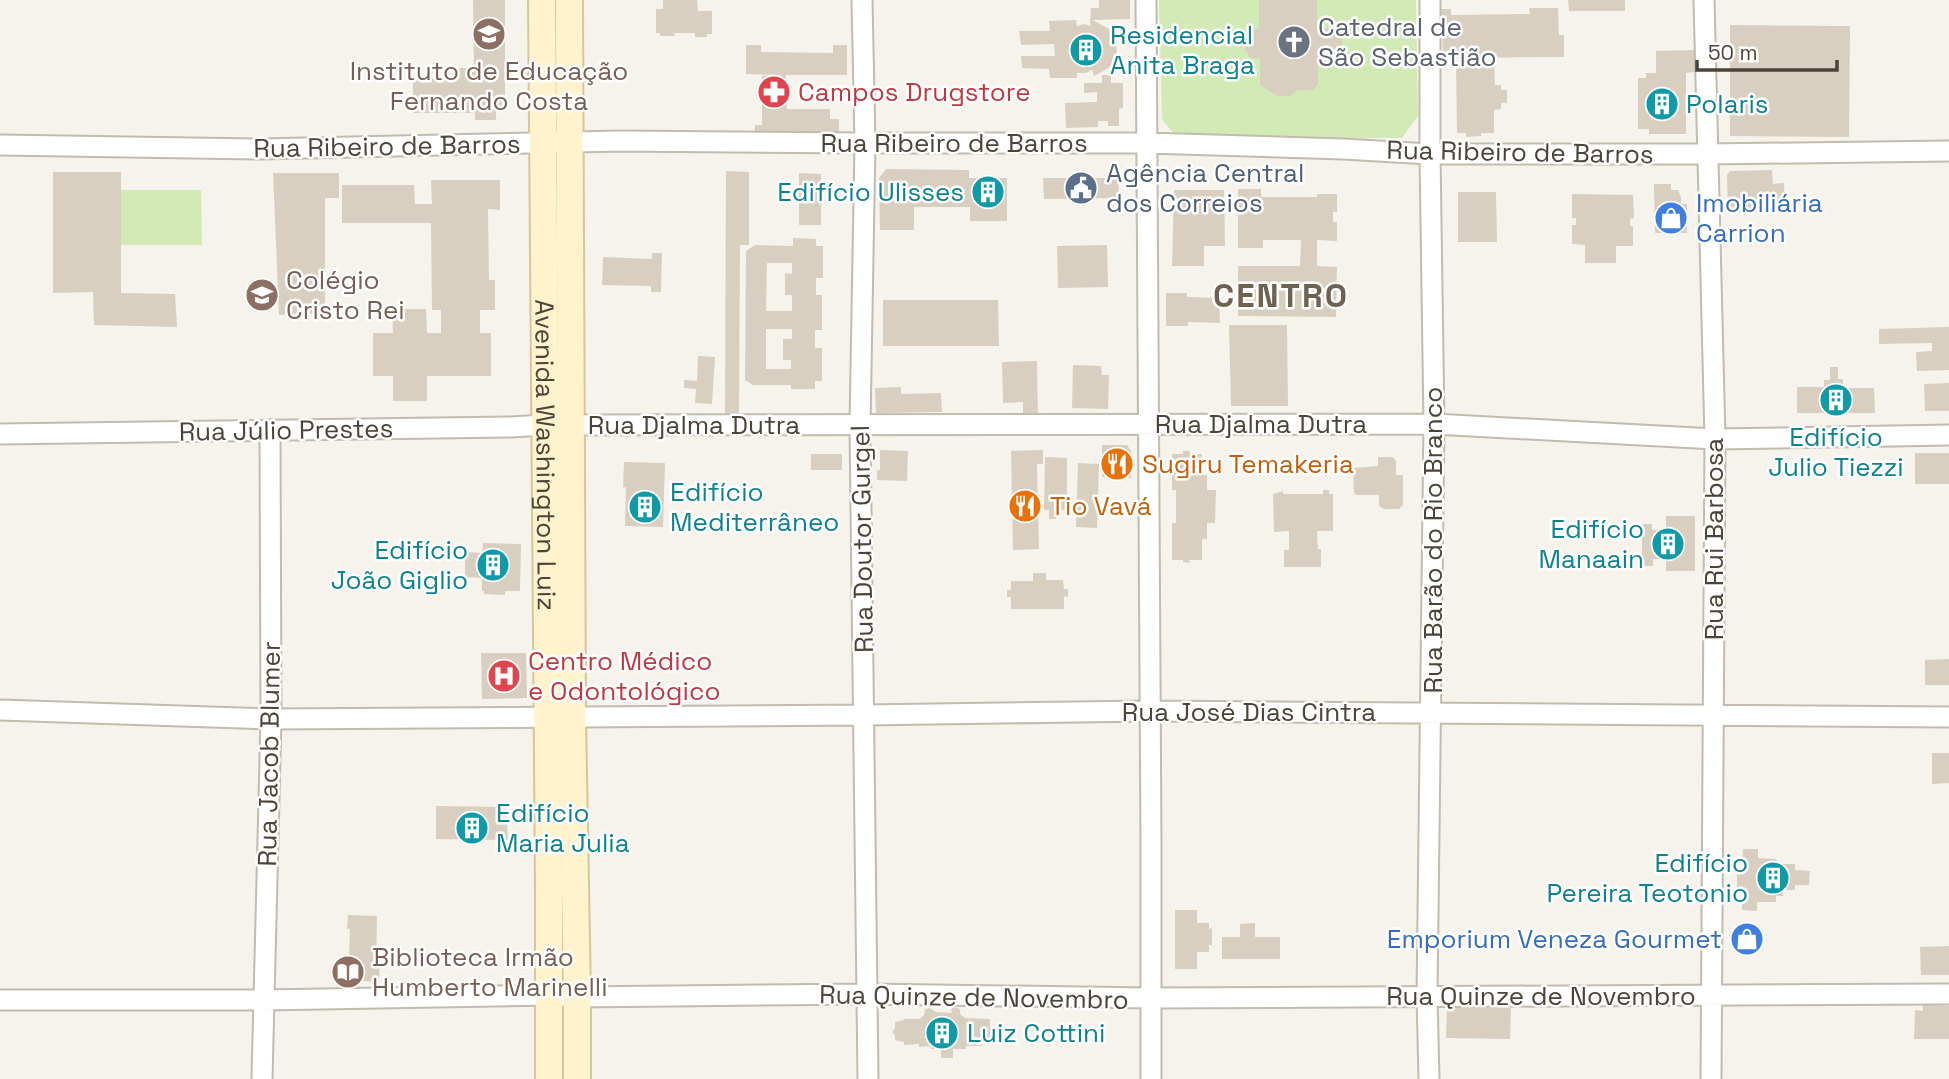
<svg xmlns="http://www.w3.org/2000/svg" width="1949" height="1079" viewBox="0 0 1949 1079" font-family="'Space Grotesk',sans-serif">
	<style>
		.green { fill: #d2eab5 }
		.building { fill: #d8cfc1; fill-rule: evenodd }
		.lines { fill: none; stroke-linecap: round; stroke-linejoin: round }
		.minor-casing { stroke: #c2bbae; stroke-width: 23 }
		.secondary-casing { stroke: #d6c79b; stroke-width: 30 }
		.minor { stroke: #fff; stroke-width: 19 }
		.secondary { stroke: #fff3cd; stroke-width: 26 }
		.labels { text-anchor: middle; stroke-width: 5; stroke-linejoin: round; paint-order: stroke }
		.worship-label { font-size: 26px; fill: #5b616d; stroke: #fff; text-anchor: start }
		.culture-label { font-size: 26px; fill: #0d838f; stroke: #fff; text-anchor: start }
		.education-label { font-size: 26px; fill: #785e54; stroke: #fff; text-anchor: start }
		.health-label { font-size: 26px; fill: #be3a42; stroke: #fff; text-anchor: start }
		.street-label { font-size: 26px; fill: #4b4439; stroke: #fff }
		.service-label { font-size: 26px; fill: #4e5e75; stroke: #fff; text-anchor: start }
		.shop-label { font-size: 26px; fill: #366cbe; stroke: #fff; text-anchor: start }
		.food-label { font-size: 26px; fill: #c56008; stroke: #fff; text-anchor: start }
		.district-label { font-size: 33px; font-weight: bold; letter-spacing: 2px; fill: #6e6250; stroke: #fff }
	</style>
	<rect width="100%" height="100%" fill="#f6f3ec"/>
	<path class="green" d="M1159,0H1416L1418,116L1402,138L1179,139L1162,120Z
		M121,190H201L202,245H121Z"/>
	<path class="building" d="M473,0H505V112H496V120H475V113H413V79L454,78L453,68H474Z
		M663,0H697L698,11H712V34H707V37H695V33H674L675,36H660V33H656V9H663Z
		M1099,0H1130V19L1093,20L1116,33L1117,63L1094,76L1092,70L1086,73H1077V78H1050L1049,69L1022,68L1021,56H1055L1054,44L1021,45L1019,31H1050L1049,21L1076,20L1077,26L1084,24L1090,26L1091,8H1099Z
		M1259,0H1317V28H1335L1342,34V49L1335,57H1318V84L1313,90H1298L1290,96H1277L1260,85V58H1251L1245,50V35L1251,29H1259Z
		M1568,0H1625V11H1569Z
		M1529,8H1558L1559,35H1564V57L1443,58L1442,20L1440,21V9H1451V15L1530,14Z
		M1730,25L1850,26L1849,137L1730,136Z
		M746,45H761V52L833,53V45H847V75H786L787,109H830V119H839V137H755V125H762V76L783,75L746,74Z
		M1695,50V72L1686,73V134H1649V129H1638V78H1646V73H1656V51Z
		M1466,59H1480V62H1494L1495,85H1501V90H1507V103H1501V109L1494,110V133H1481V136L1466,137V133H1457L1456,63H1466Z
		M1102,75H1111V83H1123V108L1119,109V126H1108V121H1098V127L1066,128L1065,103L1097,102V92L1084,93V83H1102Z
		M886,169L969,170V178H1007V221H970V207H914V230H880L879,178Z
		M1772,170L1773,184L1784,183L1785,212L1728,213L1727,175L1730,171Z
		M726,171L749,172V245H740L739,415H725Z
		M53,172H121V293L175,294L177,327L94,325L93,292L53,293Z
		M273,173H339V198H325V313L279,315Z
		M799,173L821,174V225H799Z
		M1043,178H1118L1119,198L1044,199Z
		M431,180H500V210L488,209L489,280H495V310H480V333H491V376H427V401H393V376H373V333H393L392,309H426L427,333H441V310H432L431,223H342V185H414L415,204H432Z
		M1654,184H1671V190H1678L1681,197V204H1687V233H1655Z
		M1238,189H1261V197H1317V194H1337V212H1333V222H1337V241L1317,240V266L1337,267L1336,317L1238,316V266H1300L1301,240H1263V248H1238Z
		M1174,190H1224L1225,246H1204V266H1172Z
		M1458,192H1496L1497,242H1458Z
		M1572,194L1633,195L1634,218L1630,219V226H1633V246H1616V263H1585V245L1572,244V225H1576V218H1572Z
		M793,238L816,239V246H823V278H816V295H822V330H815V348H822V381H815V389H791V385H753L745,380L746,251L755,245L793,246ZM767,263H792V274L785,273V295H792V311H766ZM766,329H792V339H783V360H791V369H766Z
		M1107,245L1108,287L1058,288L1057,246Z
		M652,253H662L661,292H651V286L602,285L603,257L652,259Z
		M1166,293H1187V297L1219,298L1220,323L1188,322V326H1166Z
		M883,300H998L999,346H883Z
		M1229,325H1287L1288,406H1231Z
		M1949,327V370L1917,371L1916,352L1932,351V343L1879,344V329Z
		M698,356L715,357L712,404L695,403L696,389L684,388V380L697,381Z
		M1037,361L1038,419H1023V402L1003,403L1002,362Z
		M1073,365L1101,366L1102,375H1109L1108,409L1072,408Z
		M1830,367H1838V379H1843V388H1874L1875,413H1797V387H1824V380H1830Z
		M1949,383V411H1925L1924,384Z
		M901,387V394L941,393L942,412L876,413L875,388Z
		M1102,445H1127L1131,451V478L1102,477Z
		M880,450L908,451L907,481L877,480V470H880Z
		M1043,450V464H1037L1039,549L1013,550L1011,451Z
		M1183,451H1189L1190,454H1202V475H1207V490H1216L1215,523H1207V539H1202V560H1189L1190,563L1183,562V560H1172V523H1176V490H1172V454H1183Z
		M1915,453H1949V484H1915Z
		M811,454H842V470H811Z
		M1045,457L1067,458V510H1056V519H1049V510H1044Z
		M1378,457H1393L1396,461V475H1403V505L1399,509H1384L1379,506V495H1356L1354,492L1353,468L1378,466Z
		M624,462L665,463L663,527L625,526L626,487L623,488Z
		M1078,463L1099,464L1097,528L1076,527Z
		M1323,490H1329V494H1333V531H1317L1318,549H1321V567H1284V550H1289V531L1274,532L1273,494L1283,491V494H1323Z
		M1666,516H1695V571H1666V559H1653V566H1642V524H1652V530H1666Z
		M483,543L521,544L520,591H505V595L484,594V591H482V578L465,577V552L482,553Z
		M1033,573H1046V580H1063L1064,589H1068V597L1064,596V609H1011V597H1007V590H1011V581H1033Z
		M481,653H526L527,698L482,699Z
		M1949,659V685H1925V660Z
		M1932,753H1949V783L1932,784Z
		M436,806L506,807L508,840L436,839Z
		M1743,849H1758V858L1776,859L1777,864H1795V870L1810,871L1809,885H1795V890H1783V896H1776V902H1757V911L1742,910V890H1737V868H1742Z
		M1175,910H1197V923H1209V929L1212,928V945H1209V952H1197V969H1175Z
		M348,915L377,916L376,964H380L379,982L342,980V963H349L350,929H347Z
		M1255,923V937H1280V959H1222V937H1240V924Z
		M1949,946V975H1921L1920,947Z
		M1923,1005L1949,1006V1039H1914L1915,1010L1923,1011Z
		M954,1007L958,1008L960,1010V1014L965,1018L990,1019V1027L994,1031L990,1034V1041H982V1046H966V1049H953V1058H941V1049H931V1046L919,1047V1044L904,1045V1042L895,1040V1035L892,1032L895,1028V1022L904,1020V1019H919L924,1015L925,1009L930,1008L936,1012L952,1013L951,1009Z
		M1447,1007L1511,1008L1510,1039L1446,1038Z"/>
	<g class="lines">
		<defs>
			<path id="minor" d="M862,0L865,143L860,426L868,1079
				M1146,0L1151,844V1079
				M1704,0L1715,439L1711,1079
				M0,145L261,149L620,141L865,143H1147L1343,149L1430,154H1708L1949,151
				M0,434L511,427L544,425L1434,424L1715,439L1949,435
				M0,710L271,719L864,715L1150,711L1949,717
				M0,1000H264L550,995L577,997L868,994L1150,998L1949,994
				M262,1079L271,719L270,430
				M1429,1079L1427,996L1434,424L1430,154V0"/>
			<g id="secondary">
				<path id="s1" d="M542,0L549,888V1079"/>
				<path d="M569,0L572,717L577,997V1079"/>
			</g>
		</defs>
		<use href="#minor" class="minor-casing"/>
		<use href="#secondary" class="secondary-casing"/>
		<use href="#minor" class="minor"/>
		<use href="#secondary" class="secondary"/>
	</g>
	<defs>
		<symbol id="school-disc" viewBox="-11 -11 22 22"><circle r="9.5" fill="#8d6e63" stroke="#fff"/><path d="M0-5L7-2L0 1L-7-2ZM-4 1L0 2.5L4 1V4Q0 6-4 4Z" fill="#fff"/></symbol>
		<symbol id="church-disc" viewBox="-11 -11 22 22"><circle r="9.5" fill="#6b7280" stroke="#fff"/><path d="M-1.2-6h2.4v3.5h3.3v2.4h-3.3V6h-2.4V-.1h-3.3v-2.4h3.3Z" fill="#fff"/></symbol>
		<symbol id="building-disc" viewBox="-11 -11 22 22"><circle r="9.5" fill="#0f9aa8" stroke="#fff"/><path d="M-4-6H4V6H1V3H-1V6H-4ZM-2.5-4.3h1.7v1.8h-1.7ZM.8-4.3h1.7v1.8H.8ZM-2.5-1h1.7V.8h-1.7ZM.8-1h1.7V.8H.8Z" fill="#fff"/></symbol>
		<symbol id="pharmacy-disc" viewBox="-11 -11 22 22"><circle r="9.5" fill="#e0444e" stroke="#fff"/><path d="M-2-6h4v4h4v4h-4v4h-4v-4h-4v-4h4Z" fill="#fff"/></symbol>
		<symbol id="civic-disc" viewBox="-11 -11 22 22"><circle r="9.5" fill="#5c6f8a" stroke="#fff"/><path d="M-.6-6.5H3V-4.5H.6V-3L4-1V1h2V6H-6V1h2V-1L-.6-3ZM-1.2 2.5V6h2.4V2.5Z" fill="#fff"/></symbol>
		<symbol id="shop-disc" viewBox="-11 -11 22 22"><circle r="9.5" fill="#3f7fe0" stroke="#fff"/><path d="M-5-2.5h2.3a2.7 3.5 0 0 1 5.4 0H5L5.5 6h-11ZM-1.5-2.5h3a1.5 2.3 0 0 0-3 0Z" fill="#fff"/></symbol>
		<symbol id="restaurant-disc" viewBox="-11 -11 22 22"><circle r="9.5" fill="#e8710a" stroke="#fff"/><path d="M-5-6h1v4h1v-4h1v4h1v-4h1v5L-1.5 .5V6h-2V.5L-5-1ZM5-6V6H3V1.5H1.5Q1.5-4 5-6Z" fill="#fff"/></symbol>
		<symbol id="hospital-disc" viewBox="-11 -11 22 22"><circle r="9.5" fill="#e0444e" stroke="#fff"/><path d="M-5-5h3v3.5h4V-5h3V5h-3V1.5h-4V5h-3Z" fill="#fff"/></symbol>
		<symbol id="library-disc" viewBox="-11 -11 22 22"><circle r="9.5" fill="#8d6e63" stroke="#fff"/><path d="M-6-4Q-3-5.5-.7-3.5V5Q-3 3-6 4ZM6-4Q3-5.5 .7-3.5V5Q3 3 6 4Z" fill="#fff"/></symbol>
	</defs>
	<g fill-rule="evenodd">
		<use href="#school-disc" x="470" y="15" width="38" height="38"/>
		<use href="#church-disc" x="1275" y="23" width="38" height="38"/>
		<use href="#building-disc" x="1067" y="31" width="38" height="38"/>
		<use href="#pharmacy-disc" x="755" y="73" width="38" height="38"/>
		<use href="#building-disc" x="1643" y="85" width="38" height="38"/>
		<use href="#civic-disc" x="1062" y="169" width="38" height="38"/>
		<use href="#building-disc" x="969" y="173" width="38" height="38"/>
		<use href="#shop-disc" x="1652" y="199" width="38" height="38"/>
		<use href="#school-disc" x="243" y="276" width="38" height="38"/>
		<use href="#building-disc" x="1817" y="381" width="38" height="38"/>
		<use href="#restaurant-disc" x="1098" y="445" width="38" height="38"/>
		<use href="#restaurant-disc" x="1006" y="487" width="38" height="38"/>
		<use href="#building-disc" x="626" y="488" width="38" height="38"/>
		<use href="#building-disc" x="1649" y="525" width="38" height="38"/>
		<use href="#building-disc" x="474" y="546" width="38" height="38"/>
		<use href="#hospital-disc" x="485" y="657" width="38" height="38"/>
		<use href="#building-disc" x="453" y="809" width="38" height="38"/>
		<use href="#building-disc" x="1754" y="859" width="38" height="38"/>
		<use href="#shop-disc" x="1728" y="920" width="38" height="38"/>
		<use href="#library-disc" x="329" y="953" width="38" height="38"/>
		<use href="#building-disc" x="923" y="1014" width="38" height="38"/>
	</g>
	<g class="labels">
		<g class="worship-label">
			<text x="1318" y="36">Catedral de<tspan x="1318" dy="30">São Sebastião</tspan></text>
		</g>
		<g class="culture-label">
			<text x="1110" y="44">Residencial<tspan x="1110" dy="30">Anita Braga</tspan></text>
			<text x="1686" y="113">Polaris</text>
			<text x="964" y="201" text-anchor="end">Edifício Ulisses</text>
			<text x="1836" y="446" text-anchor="middle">Edifício<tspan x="1836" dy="30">Julio Tiezzi</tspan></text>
			<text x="670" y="501">Edifício<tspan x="670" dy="30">Mediterrâneo</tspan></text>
			<text x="1644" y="538" text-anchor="end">Edifício<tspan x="1644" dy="30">Manaain</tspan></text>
			<text x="468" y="559" text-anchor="end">Edifício<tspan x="468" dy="30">João Giglio</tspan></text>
			<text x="496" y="822">Edifício<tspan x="496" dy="30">Maria Julia</tspan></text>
			<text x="1748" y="872" text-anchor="end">Edifício<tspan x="1748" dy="30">Pereira Teotonio</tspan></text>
			<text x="967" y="1042">Luiz Cottini</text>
		</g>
		<g class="education-label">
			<text x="489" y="80" text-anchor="middle">Instituto de Educação<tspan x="489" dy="30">Fernando Costa</tspan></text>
			<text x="286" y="289">Colégio<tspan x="286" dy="30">Cristo Rei</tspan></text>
			<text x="372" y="966">Biblioteca Irmão<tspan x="372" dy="30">Humberto Marinelli</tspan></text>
		</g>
		<g class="health-label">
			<text x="798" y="101">Campos Drugstore</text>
			<text x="528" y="670">Centro Médico<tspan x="528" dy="30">e Odontológico</tspan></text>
		</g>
		<g class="street-label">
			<text x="954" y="152">Rua Ribeiro de Barros</text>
			<text transform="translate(387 146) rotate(-1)" y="9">Rua Ribeiro de Barros</text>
			<text transform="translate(1520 152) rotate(1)" y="9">Rua Ribeiro de Barros</text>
			<text x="1261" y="433">Rua Djalma Dutra</text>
			<text x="694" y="434">Rua Djalma Dutra</text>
			<text transform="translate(286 430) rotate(-1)" y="9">Rua Júlio Prestes</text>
			<text dy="9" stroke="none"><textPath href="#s1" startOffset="455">Avenida Washington Luiz</textPath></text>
			<text transform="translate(862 539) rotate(-91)" y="9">Rua Doutor Gurgel</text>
			<text transform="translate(1714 539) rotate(-90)" y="9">Rua Rui Barbosa</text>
			<text transform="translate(1433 540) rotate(-90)" y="9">Rua Barão do Rio Branco</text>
			<text x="1249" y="721">Rua José Dias Cintra</text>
			<text transform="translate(269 754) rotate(-89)" y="9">Rua Jacob Blumer</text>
			<text x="1541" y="1005">Rua Quinze de Novembro</text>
			<text transform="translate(974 997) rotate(1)" y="9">Rua Quinze de Novembro</text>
		</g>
		<g class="service-label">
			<text x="1106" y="182">Agência Central<tspan x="1106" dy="30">dos Correios</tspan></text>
		</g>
		<g class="shop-label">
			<text x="1696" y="212">Imobiliária<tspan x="1696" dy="30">Carrion</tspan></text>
			<text x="1722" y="948" text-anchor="end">Emporium Veneza Gourmet</text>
		</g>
		<g class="food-label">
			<text x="1142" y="473">Sugiru Temakeria</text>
			<text x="1050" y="515">Tio Vavá</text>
		</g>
		<g class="district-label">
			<text x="1281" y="307">CENTRO</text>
		</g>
	</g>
	<path d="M1697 60v10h140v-10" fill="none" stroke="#4b4439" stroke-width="3.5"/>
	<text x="1708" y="60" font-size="21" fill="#4b4439" stroke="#ffffff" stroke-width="5" paint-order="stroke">50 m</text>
</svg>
